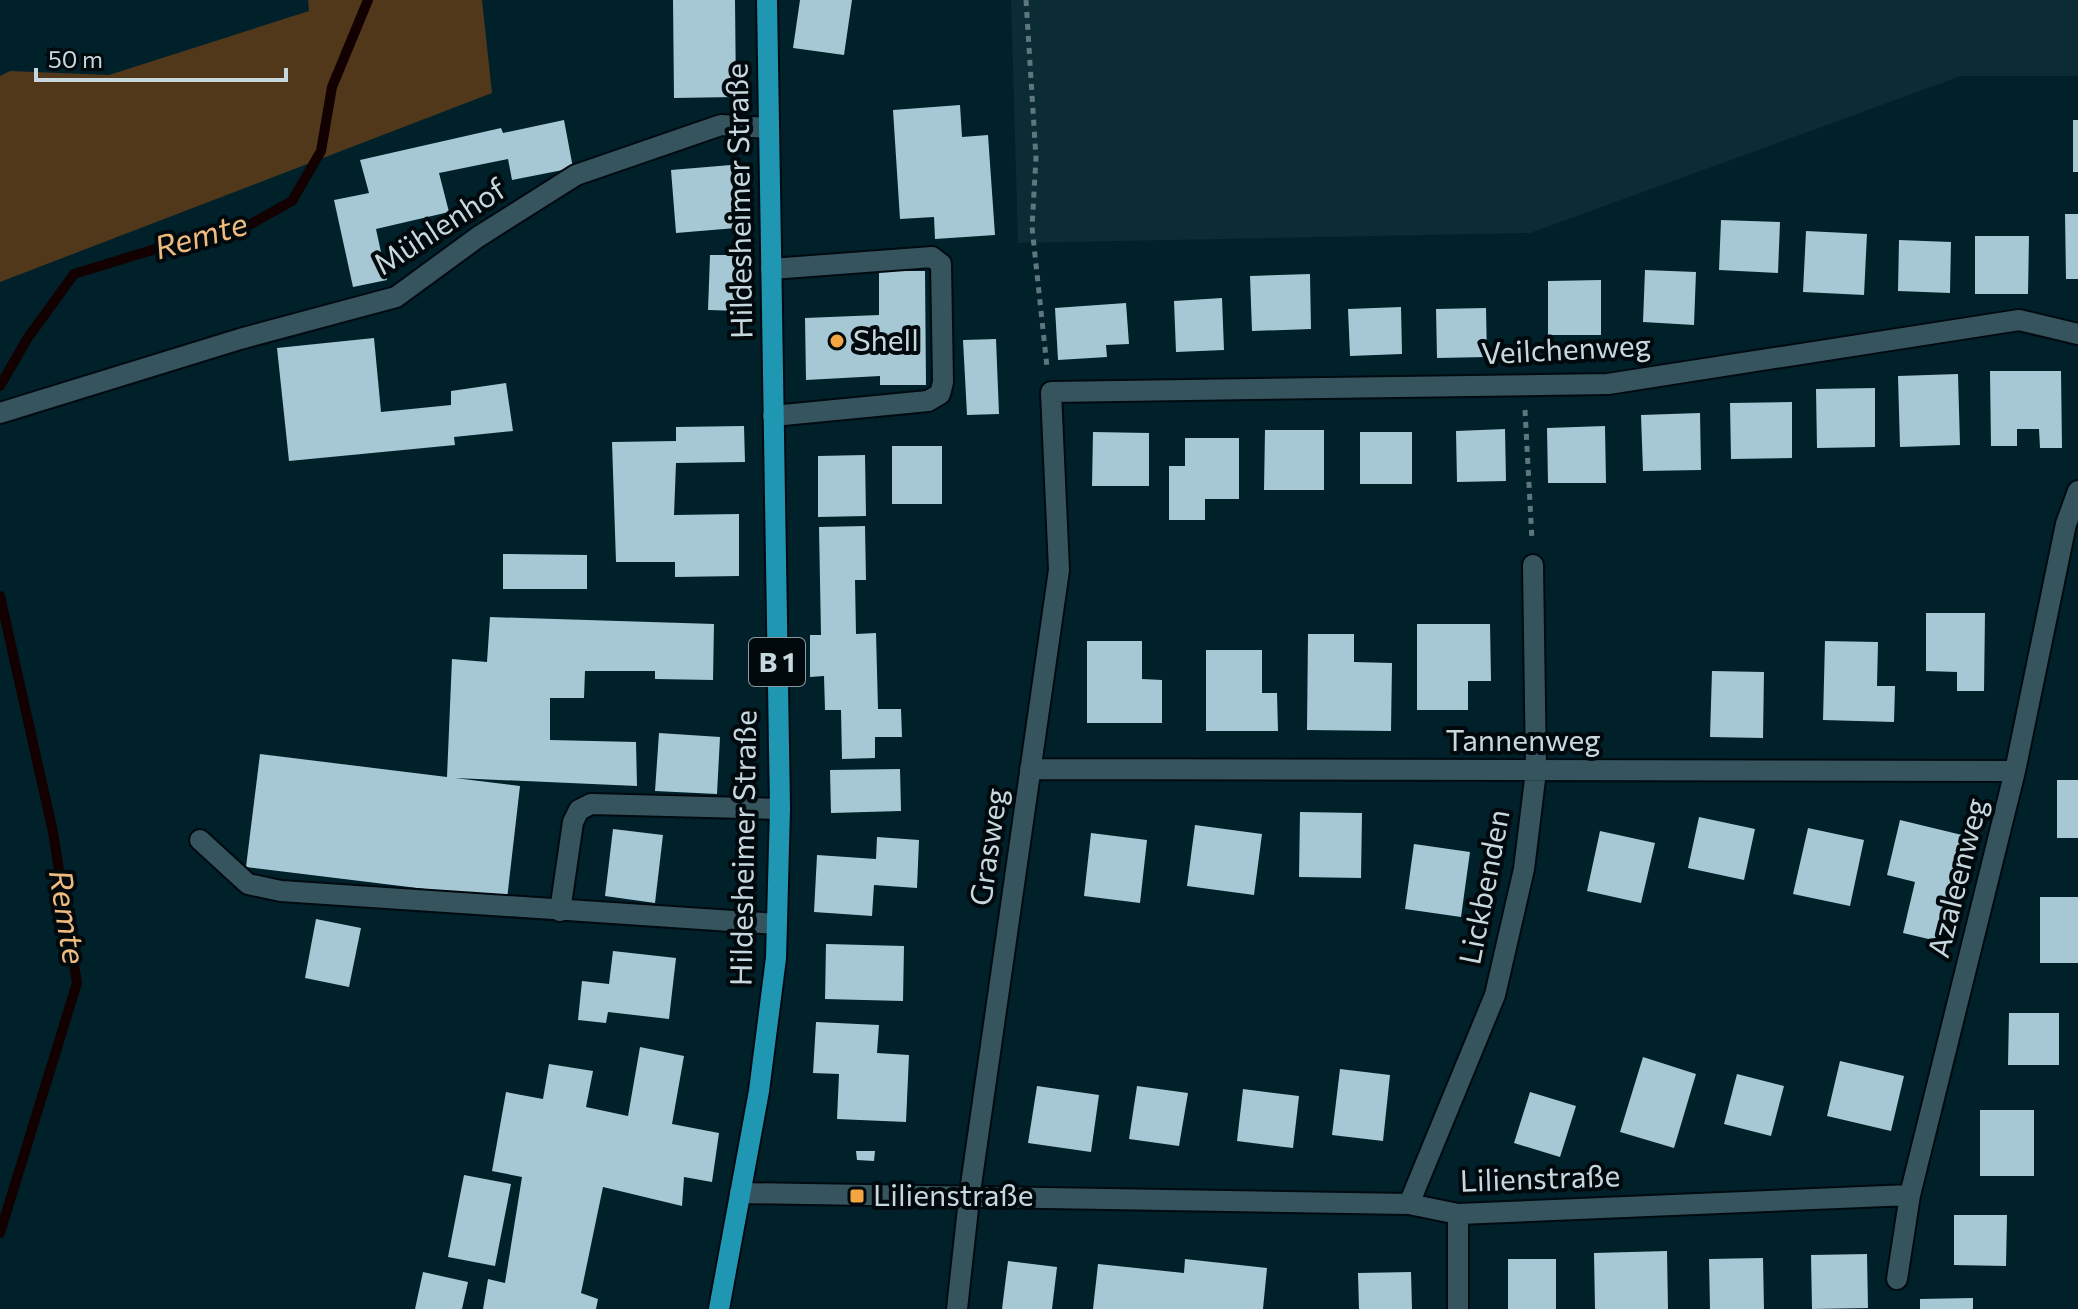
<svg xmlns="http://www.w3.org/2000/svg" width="2078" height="1309" viewBox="0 0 2078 1309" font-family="Commissioner,sans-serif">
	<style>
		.built { fill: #0b2c34 }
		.green { fill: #51381b }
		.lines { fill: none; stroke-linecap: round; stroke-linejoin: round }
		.stream { stroke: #130000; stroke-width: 10 }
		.building { fill: #a5c8d4 }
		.service-casing { stroke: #000a10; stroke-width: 24 }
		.minor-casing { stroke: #000a10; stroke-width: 24 }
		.primary-casing { stroke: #000a10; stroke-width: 24 }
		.path { stroke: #5e777f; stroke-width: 5; stroke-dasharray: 6 6; stroke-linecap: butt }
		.service { stroke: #35545e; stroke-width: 20 }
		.minor { stroke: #35545e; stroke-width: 20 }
		.primary { stroke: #1f96b2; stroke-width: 20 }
		.poi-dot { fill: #f2a541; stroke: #01090d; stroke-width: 3 }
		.labels { text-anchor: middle; stroke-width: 8; stroke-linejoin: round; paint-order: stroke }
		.shield { fill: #01090d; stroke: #8b999f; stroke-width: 2 }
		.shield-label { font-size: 28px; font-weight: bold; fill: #c6d7dd }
		.street-label { font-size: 30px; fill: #c6d7dd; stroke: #01090d }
		.poi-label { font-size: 30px; fill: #c6d7dd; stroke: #01090d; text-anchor: start }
		.water-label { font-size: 32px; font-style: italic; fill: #eeba7e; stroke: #01090d }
	</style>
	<rect width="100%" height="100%" fill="#01212a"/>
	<path class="built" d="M1011,0H2078V76H1961L1530,233L1018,243Z"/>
	<path class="green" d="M308,0H482L492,93L0,282V76L10,71L109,75L309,11Z"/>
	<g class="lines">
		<path class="stream" d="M0,386L27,339L74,274L175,243L242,229L292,201L321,151L332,87L368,0
			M0,596L53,832L77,983L0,1233"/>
	</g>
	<path class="building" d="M673,0H735L736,97L674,98Z
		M800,0H852L844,55L793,48Z
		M960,105L962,137L988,135L995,235L935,239L934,217L900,219L893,110Z
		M564,120L573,168L512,180L508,159L439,173L449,212L376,229L387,280L353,287L334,200L369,193L360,160L501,128L503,133Z
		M2073,120H2078V172H2073Z
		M731,165L736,228L676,233L671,170Z
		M2065,214H2078V279H2066Z
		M1721,220L1780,222L1778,273L1719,270Z
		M1806,231L1867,234L1864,295L1803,292Z
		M1975,236H2029L2028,294H1975Z
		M1899,240L1951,242L1950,293L1898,291Z
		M710,255H742L741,311L708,310Z
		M1645,270L1696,272L1694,325L1643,322Z
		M879,271H925L926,385H880V376L806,380L805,318L879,315Z
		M1310,274L1311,329L1252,331L1250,276Z
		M1601,280V335H1548V281Z
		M1222,298L1224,350L1176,352L1174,301Z
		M1126,303L1129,344L1106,345L1107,357L1058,360L1055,308Z
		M1401,307L1402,354L1350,356L1348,309Z
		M1486,308L1487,357L1437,358L1436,309Z
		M374,338L381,412L451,405V391L506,383L513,431L454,437L455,445L289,461L277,348Z
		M996,339L999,414L967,415L963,340Z
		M1990,371H2061L2062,448H2040L2039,429H2017V446H1991Z
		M1958,374L1960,445L1900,447L1898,376Z
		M1875,388V447L1817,448L1816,389Z
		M1792,402V458L1731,459L1730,403Z
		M1700,413L1701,470L1643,471L1641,415Z
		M744,426L745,462L676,463L674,515L739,514V576L675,577V562H616L612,442L676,441V427Z
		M1605,426L1606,483H1548L1547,428Z
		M1505,429L1506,481L1457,482L1456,431Z
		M1265,430H1324V490H1264Z
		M1093,432L1149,433V486H1092Z
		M1360,432H1412V484H1360Z
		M1185,438H1239V499H1205V520H1169V466H1185Z
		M892,446H942V504H892Z
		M865,455L866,516L818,517V456Z
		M865,526L866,580H855L856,634L876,633L878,709H901L902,737H875V758L842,759L841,710H825L824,676L810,677V635H821L819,527Z
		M503,554L587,555V589H503Z
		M1926,613H1985L1984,691H1957V672L1926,671Z
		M490,617L714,624L713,680L655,679V671H585L584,698H550V740L636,742L637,786L455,778L520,786L507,899L246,867L260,754L447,777L452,659L487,662Z
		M1417,624H1490L1491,681H1468V710H1417Z
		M1308,634H1354V662L1392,663L1391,731L1307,730Z
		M1087,641H1142V679L1162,680V723H1087Z
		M1825,641L1878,642L1877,686H1895L1894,722L1823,720Z
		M1206,650H1262V693H1277L1278,731H1206Z
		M1712,671L1764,672L1763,738L1710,737Z
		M659,733L720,737L717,794L655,791Z
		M900,769L901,811L831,813L830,770Z
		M2057,780H2078V838H2057Z
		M1300,812L1362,813L1361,878L1299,877Z
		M1699,817L1755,829L1744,880L1688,868Z
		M1900,820L1962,835L1937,941L1903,933L1915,882L1887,875Z
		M1195,825L1262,834L1254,895L1187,886Z
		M1808,828L1864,840L1850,906L1793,894Z
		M613,829L663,835L655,903L605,896Z
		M1600,831L1655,843L1641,903L1587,891Z
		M1091,833L1147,840L1140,903L1084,896Z
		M877,837L919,840L917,888L874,885L872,916L814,912L817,855L876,859Z
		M1414,844L1470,852L1461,917L1405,909Z
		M2040,897H2078V963H2040Z
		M316,919L361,928L349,987L305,978Z
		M826,944L904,946L903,1001L825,999Z
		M613,951L676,958L669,1019L608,1012L606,1023L578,1020L582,981L609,984Z
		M2009,1013H2059V1065H2008Z
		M816,1022L879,1025L877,1053L909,1055L906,1122L837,1119L839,1074L813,1073Z
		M640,1047L684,1056L672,1124L719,1133L712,1182L684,1177L682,1206L603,1187L581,1293L598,1299L596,1309H483L488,1279L505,1283L522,1177L492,1171L506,1092L543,1099L549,1064L593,1071L586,1107L628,1116Z
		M1643,1057L1696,1074L1674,1148L1620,1132Z
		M1840,1061L1904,1076L1891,1131L1827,1116Z
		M1340,1069L1390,1075L1383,1141L1332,1135Z
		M1737,1074L1784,1086L1771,1136L1724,1124Z
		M1037,1086L1099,1095L1091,1152L1028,1143Z
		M1137,1086L1188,1093L1179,1146L1129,1139Z
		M1243,1089L1299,1096L1293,1148L1237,1141Z
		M1530,1092L1576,1106L1560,1157L1514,1143Z
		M1980,1110H2034V1176H1980Z
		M856,1151H875L874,1161L857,1160Z
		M464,1175L511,1184L495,1266L448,1257Z
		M1954,1215H2007L2006,1266L1954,1265Z
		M1667,1251L1668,1309H1595L1594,1253Z
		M1867,1254L1868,1308L1812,1309L1811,1255Z
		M1763,1258L1764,1309H1710L1709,1259Z
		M1185,1259L1267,1268L1263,1309H1093L1098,1264L1184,1273Z
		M1508,1259H1556V1309H1508Z
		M1008,1261L1057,1267L1052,1309H1002Z
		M423,1272L468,1282L462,1309H415Z
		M1411,1272L1412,1309H1359L1358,1273Z
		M1973,1298V1309H1920V1299Z"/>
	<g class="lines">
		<defs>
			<path id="service" d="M771,269L932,257L941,264L943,382L940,394L928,401L773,416
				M200,840L248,884L281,891L777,924
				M560,911L573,822L579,810L591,804L780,809"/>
			<path id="minor" d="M0,413L240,339L396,297L478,237L576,175L721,125L769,128
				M1030,769L2015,771
				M740,1193L1409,1204L1458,1214L1910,1195
				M1409,1204L1495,995L1524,869L1536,771L1533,565
				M1897,1279L1910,1195L2015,771L2066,524L2078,491
				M957,1309L969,1199L1059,570L1051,392L1608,384L2019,320L2078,334
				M1458,1309V1214"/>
			<path id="primary" d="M719,1309L759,1091L776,958L780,809L767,0"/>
		</defs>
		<use href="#service" class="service-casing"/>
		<use href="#minor" class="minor-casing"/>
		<use href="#primary" class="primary-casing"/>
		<path class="path" d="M1026,0L1036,158L1032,227L1047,367
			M1525,410L1532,540"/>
		<use href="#service" class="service"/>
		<use href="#minor" class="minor"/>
		<use href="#primary" class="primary"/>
	</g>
	<g class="poi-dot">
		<circle cx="837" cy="341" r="8"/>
		<rect x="849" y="1188" width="16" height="16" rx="4"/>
	</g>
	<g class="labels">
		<rect class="shield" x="749" y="638" width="56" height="48" rx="6"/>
		<g class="shield-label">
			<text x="777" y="672">B 1</text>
		</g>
		<g class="street-label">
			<text transform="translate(740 201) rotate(-91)" y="10">Hildesheimer Straße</text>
			<text transform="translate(440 227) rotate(-33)" y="10">Mühlenhof</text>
			<text transform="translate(1566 350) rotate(-3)" y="10">Veilchenweg</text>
			<text x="1523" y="751">Tannenweg</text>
			<text transform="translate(989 847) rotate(-82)" y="10">Grasweg</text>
			<text transform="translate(744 848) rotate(-89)" y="10">Hildesheimer Straße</text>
			<text transform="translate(1958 878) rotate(-76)" y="10">Azaleenweg</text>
			<text transform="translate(1485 887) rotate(-79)" y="10">Lickbenden</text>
			<text transform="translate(1540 1179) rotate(-2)" y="10">Lilienstraße</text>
		</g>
		<g class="poi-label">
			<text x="853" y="351">Shell</text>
			<text x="873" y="1206">Lilienstraße</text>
		</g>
		<g class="water-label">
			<text transform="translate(201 236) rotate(-16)" y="11">Remte</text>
			<text transform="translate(67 917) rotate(81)" y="11">Remte</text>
		</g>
	</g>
	<path d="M36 68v12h250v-12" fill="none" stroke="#c6d7dd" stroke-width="4"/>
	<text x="48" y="68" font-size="24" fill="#c6d7dd" stroke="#01090d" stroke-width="6" paint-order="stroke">50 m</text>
</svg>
